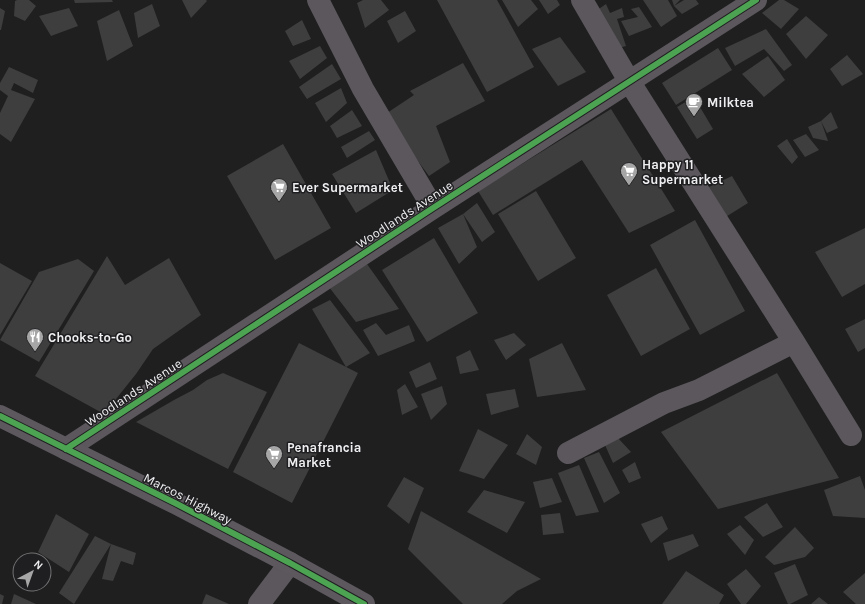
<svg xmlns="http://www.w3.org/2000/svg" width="865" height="604" viewBox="0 0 865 604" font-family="Karla,sans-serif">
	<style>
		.building { fill: #3f3e3f }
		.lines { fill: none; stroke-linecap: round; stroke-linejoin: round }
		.street { stroke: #5b575c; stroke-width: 22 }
		.primary { stroke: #5c585e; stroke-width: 22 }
		.cycleway-casing { stroke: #1f1e20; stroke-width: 8 }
		.cycleway { stroke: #4ca352; stroke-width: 6 }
		.labels { text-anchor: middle; stroke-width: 3; stroke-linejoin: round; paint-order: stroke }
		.poi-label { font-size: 13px; font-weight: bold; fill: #efeef0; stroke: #1f1e20; text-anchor: start }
		.street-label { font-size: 13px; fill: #efeef0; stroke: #1f1e20 }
	</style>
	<rect width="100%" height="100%" fill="#1f1f1f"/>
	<path class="building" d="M17,0H29L36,6L25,21L14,16L15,1Z
		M74,0H112L113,2L75,3Z
		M182,0H206L207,1L191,18Z
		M363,0H381L389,10L365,28L357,3Z
		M437,0H497L534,67L487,92Z
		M502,0H531L538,9L518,27Z
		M539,0H557L560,5L548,14Z
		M643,0H668L677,16L661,27Z
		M672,0H680L674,6L684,0H696L699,4L682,14L674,6Z
		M779,0H784L799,9L781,29L762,13Z
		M152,4L160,26L138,38L134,13Z
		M606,4L610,13L622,8L624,17L617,19L626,46L612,50L593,13Z
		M639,7L652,27L629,36L621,21L638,17L631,9Z
		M0,8L5,11L1,30H0Z
		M69,8L78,26L51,36L39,16Z
		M119,10L133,46L107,61L97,21Z
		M405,11L416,31L398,43L387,21Z
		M806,16L828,35L806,59L786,34Z
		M302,20L311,39L293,46L285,31Z
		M766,29L792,65L784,71L764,49L735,66L725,48Z
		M560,37L586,72L558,86L532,49Z
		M320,46L327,58L300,79L289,61Z
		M718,48L732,70L676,105L662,83Z
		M847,55L863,74L842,86L830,69Z
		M768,56L785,80L764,97L742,74Z
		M463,63L485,101L436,126L450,162L429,176L384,115L414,95L410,91Z
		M332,64L341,79L307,99L299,87Z
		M9,67L38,80L33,93L14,83L11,90L35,99L11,142L0,134V113L8,96L0,90V83Z
		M341,88L347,103L326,122L315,103Z
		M694,97L713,129L697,139L677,107Z
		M611,109L675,211L629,233L582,160L493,215L478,191Z
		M352,110L362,126L337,138L330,126Z
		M831,112L838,128L827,133L821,121Z
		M821,121L828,141L813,138L808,127Z
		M369,131L375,140L347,158L341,147Z
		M806,134L819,150L805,157L793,140Z
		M787,139L798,157L792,164L777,146Z
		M283,144L331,228L275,260L227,176Z
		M376,150L393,190L356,213L332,174Z
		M732,176L748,203L724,218L707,188Z
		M536,191L576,258L538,281L498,214Z
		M477,203L495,232L482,242L463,214Z
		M463,214L477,247L459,264L438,228Z
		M695,220L745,311L700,335L650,245Z
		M865,228V284L842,297L815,252Z
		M434,238L478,313L427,342L382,270Z
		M107,256L125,285L169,258L201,315L153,349L136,374L104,414L35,376Z
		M78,259L94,271L39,362L0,340L39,272Z
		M0,263L32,281L0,335Z
		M367,264L399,309L356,322L329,287Z
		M656,268L690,329L641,356L607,295Z
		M330,300L370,353L346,367L312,309Z
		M865,319V348L858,352L845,329Z
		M376,323L386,335L409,325L415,341L378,356L363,330Z
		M514,333L526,345L506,360L494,340Z
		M299,343L358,373L292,503L233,472Z
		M562,343L586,390L537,397L529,359Z
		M470,350L479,370L460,374L456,357Z
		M430,362L437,379L416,388L409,372Z
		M223,373L267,392L228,469L136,422L174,400L193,390L207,380Z
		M777,373L839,478L718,509L661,432Z
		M405,384L418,407L402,415L397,390Z
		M442,386L447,404L431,420L421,394Z
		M515,389L519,407L491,415L486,394Z
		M478,429L508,445L484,479L459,471Z
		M527,434L542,447L536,465L516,454Z
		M618,438L631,452L613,463L605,445Z
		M599,452L620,493L604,503L584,458Z
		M635,462L641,478L629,483L622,470Z
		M579,465L599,512L576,516L558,473Z
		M860,476L865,490V518L833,516L824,490Z
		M404,477L424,488L409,524L387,506Z
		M552,478L562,502L540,508L533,482Z
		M484,490L525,502L507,533L467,512Z
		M767,503L783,527L763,537L744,517Z
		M421,511L541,579L517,591L502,604H463L408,549Z
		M560,513L564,533L543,535L541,515Z
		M56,514L89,534L69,572L38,552Z
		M662,516L668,529L651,543L641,524Z
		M740,525L754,540L745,555L727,534Z
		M795,527L814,548L805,557L774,565L765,557Z
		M693,534L699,546L668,561L663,543Z
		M95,536L111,544L74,604L59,593Z
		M111,544L136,553L133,565L121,561L113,581L102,579Z
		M795,564L808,595L790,604H788L774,573Z
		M746,569L761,586L746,604H741L727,584Z
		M686,571L724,595L719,604H662Z
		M865,573V604H856L843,592Z
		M0,594L4,596L2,604H0Z
		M14,594L36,604H11Z
		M206,594L229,604H202Z
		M819,597L828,604H811Z"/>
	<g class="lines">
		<path class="street" d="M318,0L363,89L433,208
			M582,0L629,81L794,342L851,435
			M66,449L433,208L756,0
			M568,453L664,403L699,390L794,342
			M259,604L290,563"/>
		<path class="primary" d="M0,416L177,504L290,563L364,604"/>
		<defs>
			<path id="cycleway" d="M0,416L177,504L290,563L364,604
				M66,449L433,208L756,0"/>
		</defs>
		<use href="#cycleway" class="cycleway-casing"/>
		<use href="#cycleway" class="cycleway"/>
	</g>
	<defs>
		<symbol id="cafe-pin" viewBox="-11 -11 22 30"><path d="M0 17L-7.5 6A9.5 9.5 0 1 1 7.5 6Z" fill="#a6a6a7" stroke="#1f1e20"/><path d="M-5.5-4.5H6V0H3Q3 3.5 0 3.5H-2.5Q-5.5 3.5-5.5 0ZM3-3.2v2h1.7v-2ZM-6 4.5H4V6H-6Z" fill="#fff"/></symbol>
		<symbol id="supermarket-pin" viewBox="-11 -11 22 30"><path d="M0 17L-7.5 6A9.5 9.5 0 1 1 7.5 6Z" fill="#a6a6a7" stroke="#1f1e20"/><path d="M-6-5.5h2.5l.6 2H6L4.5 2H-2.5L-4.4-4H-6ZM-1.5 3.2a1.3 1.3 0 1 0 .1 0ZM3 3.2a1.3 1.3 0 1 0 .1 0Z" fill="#fff"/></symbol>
		<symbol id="restaurant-pin" viewBox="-11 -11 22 30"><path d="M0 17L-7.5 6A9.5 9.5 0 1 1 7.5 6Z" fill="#a6a6a7" stroke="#1f1e20"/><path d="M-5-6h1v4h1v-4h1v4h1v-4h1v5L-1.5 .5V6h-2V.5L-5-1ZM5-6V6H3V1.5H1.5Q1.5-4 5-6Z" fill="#fff"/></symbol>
	</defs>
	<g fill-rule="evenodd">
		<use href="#cafe-pin" x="684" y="92" width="20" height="27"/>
		<use href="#supermarket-pin" x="619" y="161" width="20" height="27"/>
		<use href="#supermarket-pin" x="269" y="177" width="20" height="27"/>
		<use href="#restaurant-pin" x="25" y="327" width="20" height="27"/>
		<use href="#supermarket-pin" x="264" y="444" width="20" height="27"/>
	</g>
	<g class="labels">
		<g class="poi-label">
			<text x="707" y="107">Milktea</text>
			<text x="642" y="169">Happy 11<tspan x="642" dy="15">Supermarket</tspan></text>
			<text x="292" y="192">Ever Supermarket</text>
			<text x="48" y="342">Chooks-to-Go</text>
			<text x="287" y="452">Penafrancia<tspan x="287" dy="15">Market</tspan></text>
		</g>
		<g class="street-label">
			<text transform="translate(404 214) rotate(-33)" y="5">Woodlands Avenue</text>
			<text transform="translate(133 392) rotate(-33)" y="5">Woodlands Avenue</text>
			<text transform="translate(188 498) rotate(27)" y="5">Marcos Highway</text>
		</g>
	</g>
	<g transform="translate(32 572) rotate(41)"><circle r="19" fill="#1f1e20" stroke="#727173"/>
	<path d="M0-3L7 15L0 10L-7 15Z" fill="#a6a6a7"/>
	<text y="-6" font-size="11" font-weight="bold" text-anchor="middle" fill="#efeef0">N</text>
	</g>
</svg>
